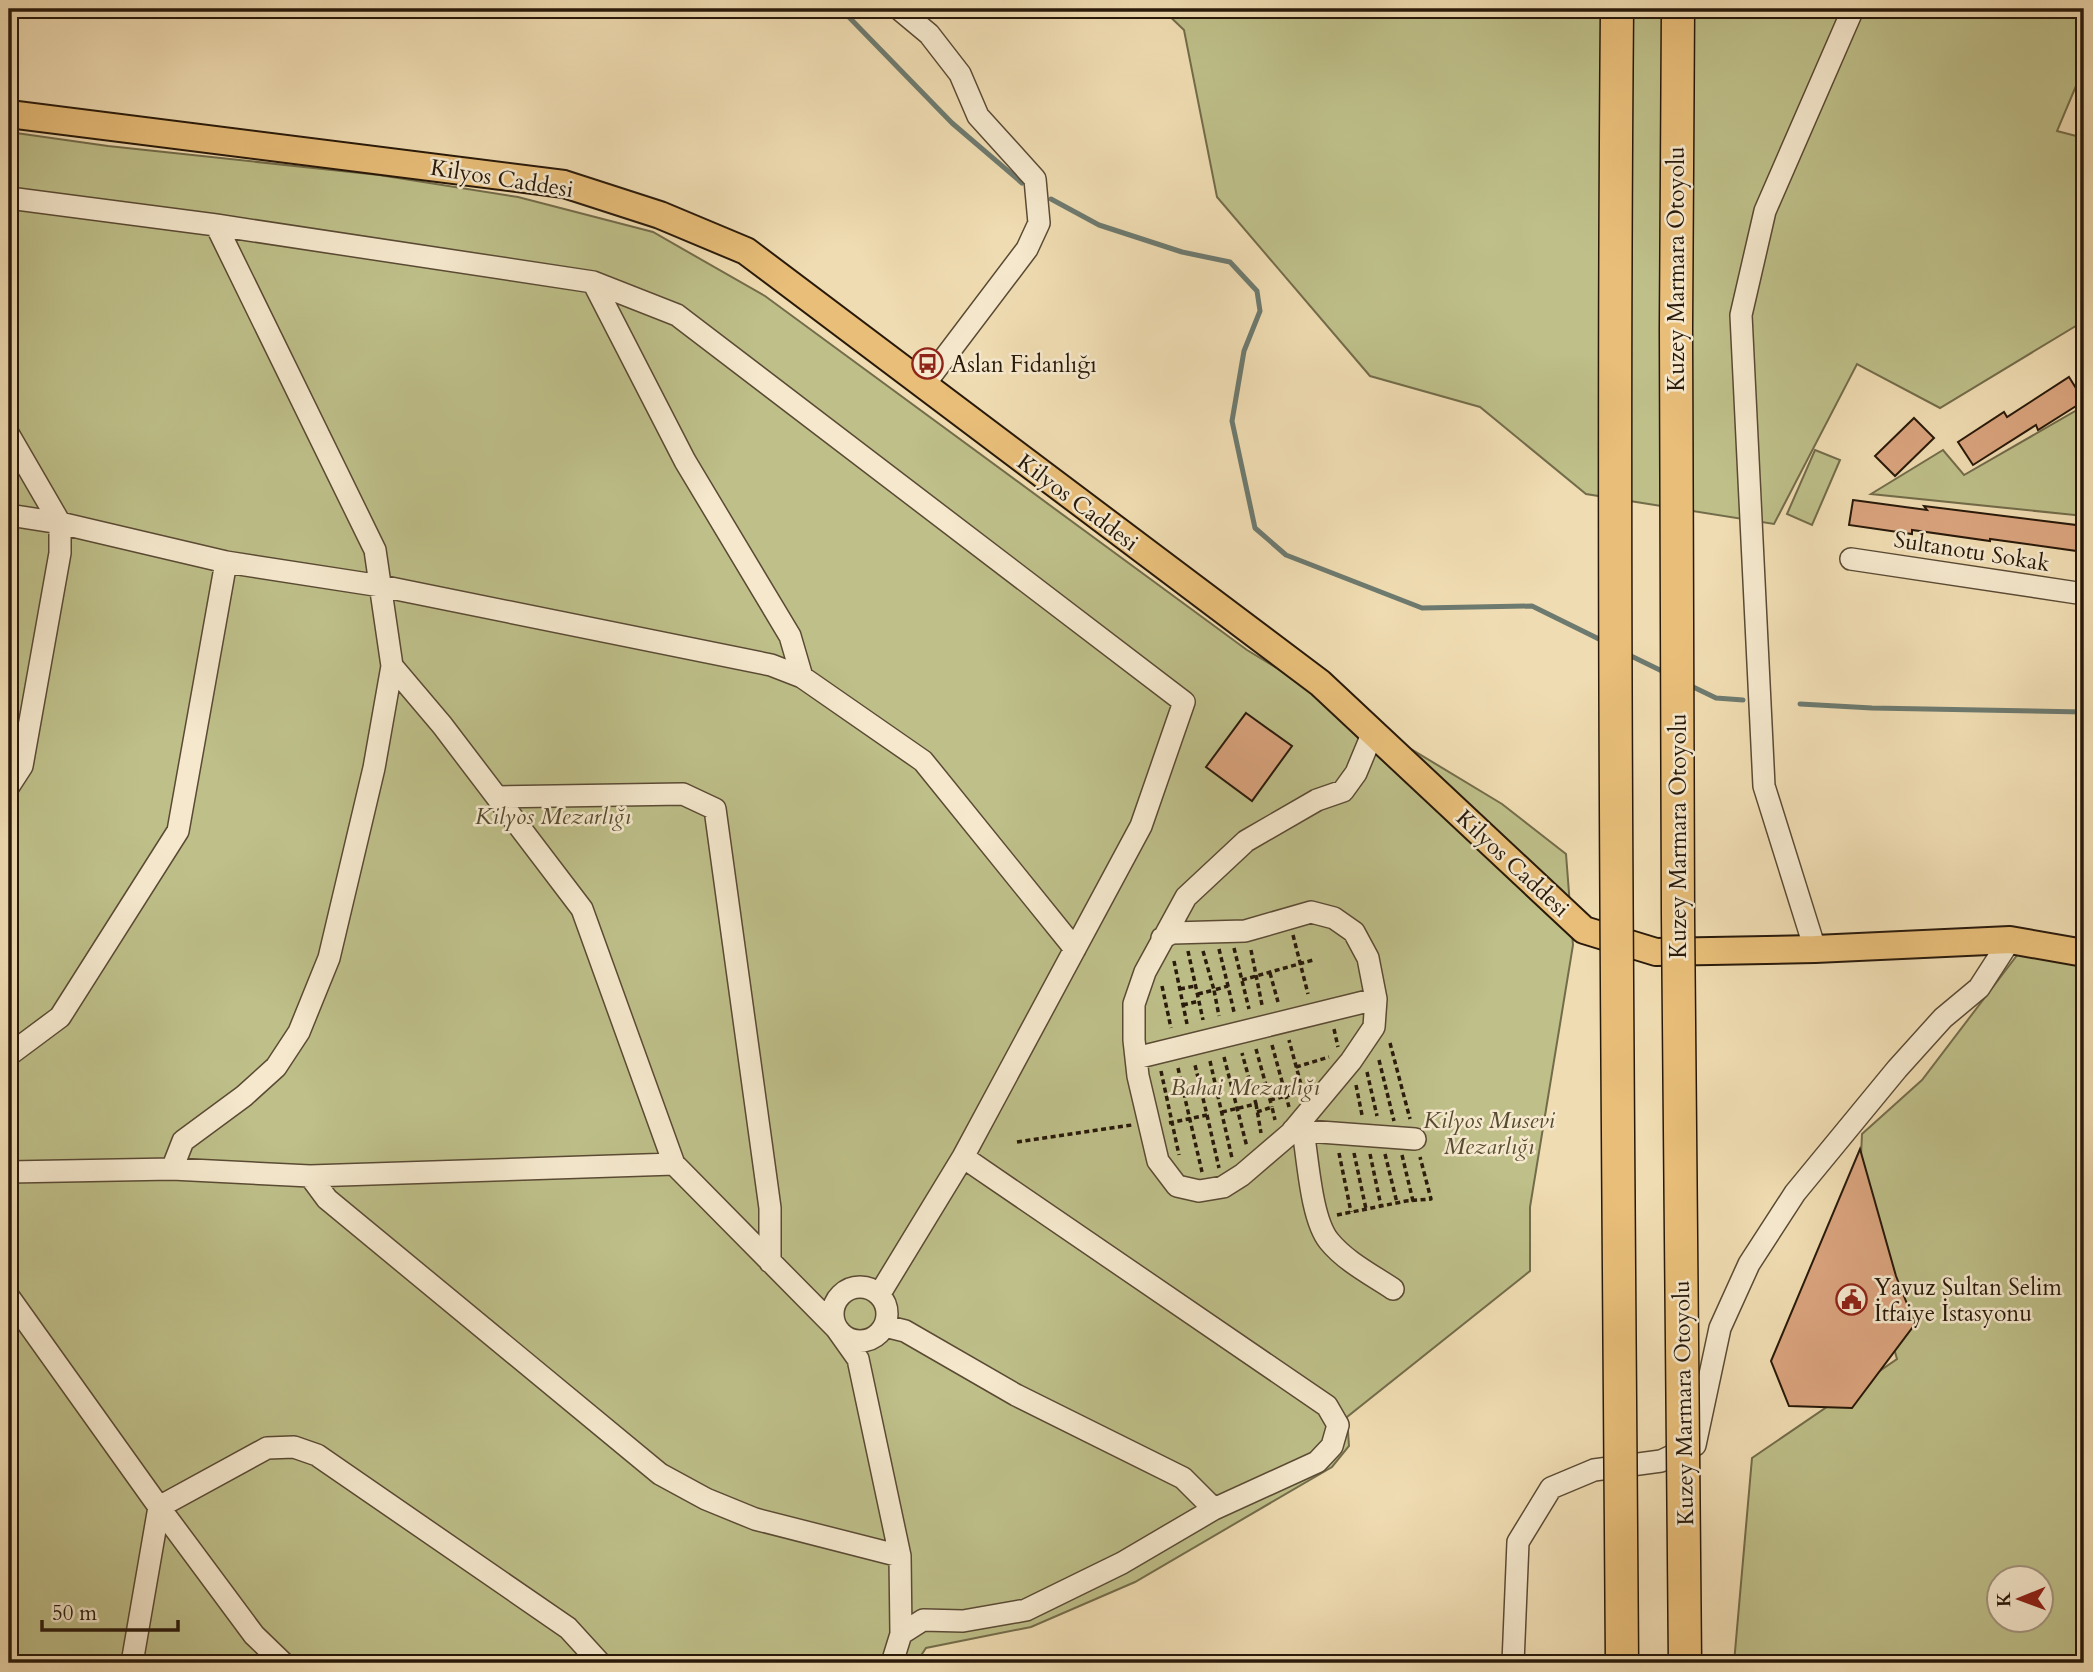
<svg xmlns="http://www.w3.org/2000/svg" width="2093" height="1672" viewBox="0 0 2093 1672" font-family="Cardo,serif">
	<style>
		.green { fill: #bebf89; stroke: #736c4a; stroke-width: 2; fill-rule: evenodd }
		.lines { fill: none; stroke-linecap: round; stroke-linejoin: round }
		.stream { stroke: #6d7a6f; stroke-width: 5 }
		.building { fill: #daa47e; stroke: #28190a; stroke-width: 2 }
		.minor-casing { stroke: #5a4a34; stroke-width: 24 }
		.major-casing { stroke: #28190a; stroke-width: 30 }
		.path { stroke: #28190a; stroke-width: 3.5; stroke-dasharray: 5 3.5; stroke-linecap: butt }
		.minor { stroke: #f5e8cd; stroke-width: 21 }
		.major { stroke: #e8be79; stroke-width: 26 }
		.highway-bridge-casing { stroke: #28190a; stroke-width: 35; stroke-linecap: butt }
		.highway-bridge { stroke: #e8be79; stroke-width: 32 }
		.labels { text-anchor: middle; stroke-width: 5; stroke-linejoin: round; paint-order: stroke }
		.street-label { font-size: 23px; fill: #28190a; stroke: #f5e8cd }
		.poi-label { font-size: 23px; fill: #28190a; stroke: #f5e8cd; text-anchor: start }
		.park-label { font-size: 23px; font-style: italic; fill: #554b30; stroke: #f5e8cd }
	</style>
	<rect width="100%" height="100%" fill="#f0dcb2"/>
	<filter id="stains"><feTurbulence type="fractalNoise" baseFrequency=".00286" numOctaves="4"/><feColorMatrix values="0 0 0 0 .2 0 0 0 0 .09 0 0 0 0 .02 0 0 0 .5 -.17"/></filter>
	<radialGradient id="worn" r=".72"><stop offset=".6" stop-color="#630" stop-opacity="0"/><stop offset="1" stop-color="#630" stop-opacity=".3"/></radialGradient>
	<path class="green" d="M1162,9H2084V67L2057,131L2084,138V321L1940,408L1857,364L1774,524L1586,494L1480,407L1370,376L1217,197L1184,30Z
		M9,132L108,146L379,175L518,197L653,232L765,296L1247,650L1502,804L1566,854L1573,945L1530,1207V1271L1347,1417L1349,1446L1332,1467L1135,1582L1031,1627L926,1648L916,1663H9Z
		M2084,406V447L2081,448L2084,516L1871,494L1943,450L1964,475Z
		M1815,450L1840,460L1812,525L1787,514Z
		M2018,954L2084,966V1663H1734L1752,1458L1897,1359L1858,1220L1862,1134L1922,1080ZM1998,1578H2040V1620H1998Z"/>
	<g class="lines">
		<path class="stream" d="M841,9L952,123L1022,183
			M1051,199L1099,225L1182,252L1230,262L1257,291L1260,311L1244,351L1232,421L1255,528L1286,555L1422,608L1532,606L1603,641
			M1627,654L1666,673
			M1687,684L1716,698L1743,700
			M1800,704L1872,708L2084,712"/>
	</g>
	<path class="building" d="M2069,377L2084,401L2038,430L2036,425L1973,465L1958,442L2004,412L2007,417Z
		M1914,418L1934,438L1895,476L1875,456Z
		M1853,500L1927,510L1924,506L2084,526V552L1990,539V541L1912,530V534L1849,525Z
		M1246,713L1292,746L1252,801L1206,767Z
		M1860,1149L1896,1276L1915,1324L1852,1408L1789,1406L1771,1361Z"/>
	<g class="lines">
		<defs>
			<path id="minor" d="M899,9L929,34L960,74L978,116L1035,179L1039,223L1027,249L924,385
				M9,198L216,225L593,282L677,315L1184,702L1141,826L963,1157L879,1295
				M593,282L685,461L790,636L802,677
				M9,435L60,523V553L22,766L9,786
				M9,515L60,523L226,562L381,586L771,665L802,677L923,761L1075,949
				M1851,559L2084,594
				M392,666L442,725L582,909L674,1164L836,1328L858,1359L900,1556L901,1634L892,1663
				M497,797L683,794L715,809L770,1208V1262
				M1162,938L1172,933L1245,931L1311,912L1334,918L1354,932L1368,958L1376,999L1374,1027L1351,1061L1291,1133L1242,1175L1223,1187L1199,1191L1177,1186L1158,1161L1138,1076L1134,1040V1004L1145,972L1186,897L1246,841L1317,800L1343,791L1356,773L1373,732
				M1815,949L1764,786L1741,315L1765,211L1853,9
				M9,1055L60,1017L178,831L226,562
				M1136,1058L1376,999
				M1293,1130L1415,1139
				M1303,1131C1308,1159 1311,1219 1329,1241C1345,1261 1372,1275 1393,1289
				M963,1157L1327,1406L1338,1425L1332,1446L1317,1462L1214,1509
				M172,1169L183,1141L244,1096L276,1067L299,1032L329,958L374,768L392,666L375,550L216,225
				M9,1172L172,1169L310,1176L674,1164
				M310,1176L327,1199L660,1474L706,1499L755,1519L900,1556
				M833 1314a27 27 0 1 1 54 0a27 27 0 1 1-54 0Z
				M9,1297L159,1507L254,1635L283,1663
				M885,1326L905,1331L1016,1395L1183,1478L1214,1509L1122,1563L1026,1610L963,1621L923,1620L901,1634
				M132,1663L159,1507L267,1448L294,1447L317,1455L568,1628L600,1663
				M1513,1663L1518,1542L1551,1488L1594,1470L1661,1461L1695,1445L1720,1328L1749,1264L1795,1193L1897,1069L1943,1018L1979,988L2010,940"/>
			<path id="major" d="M9,114L564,184L660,215L746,251L1320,683L1584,930L1656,952L1815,949L2010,940L2084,953"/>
		</defs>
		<use href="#minor" class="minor-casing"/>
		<use href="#major" class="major-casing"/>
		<path class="path" d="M1293,935L1308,994
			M1234,948L1249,1009
			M1219,949L1228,986
			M1251,950L1262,1005
			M1188,951L1203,1020
			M1203,951L1214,990L1228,986L1234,1012
			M1174,961L1187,1024
			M1270,973L1278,1002
			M1242,980L1313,960
			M1162,986L1171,1028
			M1180,989L1195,986
			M1198,994L1214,990L1219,1016
			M1183,1005L1199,1001
			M1334,1029L1338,1047
			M1390,1043L1410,1119
			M1272,1045L1289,1107
			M1256,1049L1272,1107
			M1224,1057L1247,1147
			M1379,1060L1394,1121
			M1210,1061L1232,1158
			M1296,1067L1329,1057
			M1178,1068L1202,1172
			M1161,1071L1179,1155
			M1367,1072L1377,1116
			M1356,1085L1362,1115
			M1253,1095L1268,1091
			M1270,1100L1303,1092L1289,1040
			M1256,1104L1261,1133
			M1222,1112L1256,1104L1242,1053
			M1257,1112L1272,1107L1275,1120
			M1207,1115L1219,1168
			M1169,1123L1207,1115L1195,1065H1192
			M1017,1142L1132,1125
			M1339,1153L1351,1212
			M1354,1153L1366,1209
			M1370,1154L1381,1206
			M1385,1154L1397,1203
			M1402,1155L1413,1201
			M1337,1215L1406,1201L1431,1199L1420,1157"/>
		<use href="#minor" class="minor"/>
		<use href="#major" class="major"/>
		<defs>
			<path id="highway-bridge" d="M1617,9C1612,560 1618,1112 1622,1663
				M1678,9L1676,330L1678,916L1685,1663"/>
		</defs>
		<use href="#highway-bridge" class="highway-bridge-casing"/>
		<use href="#highway-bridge" class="highway-bridge"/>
	</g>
	<defs>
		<symbol id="bus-ring" viewBox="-11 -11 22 22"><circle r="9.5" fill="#f5e8cd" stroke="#8f2418" stroke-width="1.5"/><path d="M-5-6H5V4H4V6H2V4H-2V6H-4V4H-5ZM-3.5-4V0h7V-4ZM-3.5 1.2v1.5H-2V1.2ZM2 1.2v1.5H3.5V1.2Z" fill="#8f2418"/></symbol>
		<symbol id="civic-ring" viewBox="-11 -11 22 22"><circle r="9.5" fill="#f5e8cd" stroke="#8f2418" stroke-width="1.5"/><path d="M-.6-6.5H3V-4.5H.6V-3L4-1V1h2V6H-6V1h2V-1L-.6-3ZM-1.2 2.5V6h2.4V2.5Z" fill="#8f2418"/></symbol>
	</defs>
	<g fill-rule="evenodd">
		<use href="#bus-ring" x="910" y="346" width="35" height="35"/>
		<use href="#civic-ring" x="1834" y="1282" width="35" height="35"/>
	</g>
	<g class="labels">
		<g class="street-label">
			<text transform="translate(502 178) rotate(9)" y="8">Kilyos Caddesi</text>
			<text transform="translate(1676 269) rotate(-90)" y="8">Kuzey Marmara Otoyolu</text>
			<text transform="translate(1078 502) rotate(37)" y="8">Kilyos Caddesi</text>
			<text transform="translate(1972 551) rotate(9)" y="8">Sultanotu Sokak</text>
			<text transform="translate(1678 836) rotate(-90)" y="8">Kuzey Marmara Otoyolu</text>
			<text transform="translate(1513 863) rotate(43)" y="8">Kilyos Caddesi</text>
			<text transform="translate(1683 1403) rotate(-91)" y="8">Kuzey Marmara Otoyolu</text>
		</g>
		<g class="poi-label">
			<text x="951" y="372">Aslan Fidanlığı</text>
			<text x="1874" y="1295">Yavuz Sultan Selim<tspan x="1874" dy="26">İtfaiye İstasyonu</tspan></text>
		</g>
		<g class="park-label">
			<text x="553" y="824">Kilyos Mezarlığı</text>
			<text x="1245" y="1095">Bahai Mezarlığı</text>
			<text x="1489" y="1128">Kilyos Musevi<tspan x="1489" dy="26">Mezarlığı</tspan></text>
		</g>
	</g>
	<rect width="2093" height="1672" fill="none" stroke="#f0dcb2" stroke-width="35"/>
	<rect x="10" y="10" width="2072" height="1651" fill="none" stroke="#28190a" stroke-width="3.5"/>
	<rect x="18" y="18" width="2058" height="1637" fill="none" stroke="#28190a" stroke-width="2"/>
	<g transform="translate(2020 1599) rotate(269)"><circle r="33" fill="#f5e8cd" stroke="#a3957f" stroke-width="2"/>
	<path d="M0-5L12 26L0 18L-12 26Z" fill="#8f2418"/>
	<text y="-10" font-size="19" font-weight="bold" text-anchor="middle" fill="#28190a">K</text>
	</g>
	<path d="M42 1620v10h136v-10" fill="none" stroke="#28190a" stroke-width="3.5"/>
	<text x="52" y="1620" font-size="21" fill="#28190a" stroke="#f5e8cd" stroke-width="5" paint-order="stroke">50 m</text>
	<rect width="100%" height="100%" filter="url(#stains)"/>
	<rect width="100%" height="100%" fill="url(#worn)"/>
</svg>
